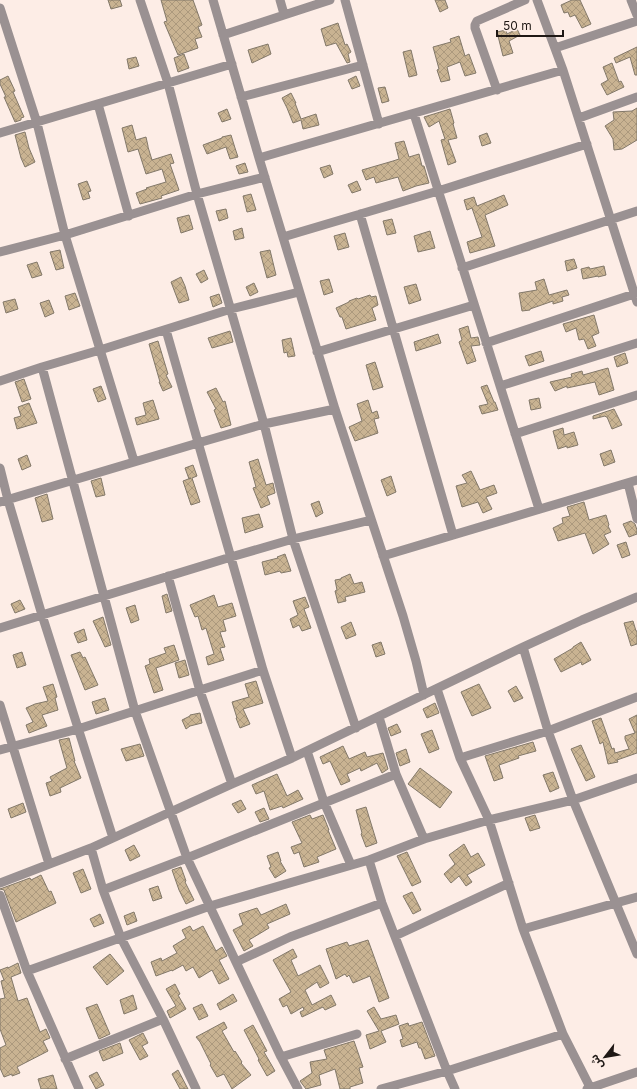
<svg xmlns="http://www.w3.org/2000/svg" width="637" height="1089" viewBox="0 0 637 1089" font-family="Inter,'Noto Sans Arabic',sans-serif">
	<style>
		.building { fill: url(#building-cross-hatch); stroke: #827869 }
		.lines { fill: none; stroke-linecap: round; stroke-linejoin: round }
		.street { stroke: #9a9192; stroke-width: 9 }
	</style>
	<defs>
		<pattern id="building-cross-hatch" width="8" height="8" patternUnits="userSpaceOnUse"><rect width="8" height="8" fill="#c9b392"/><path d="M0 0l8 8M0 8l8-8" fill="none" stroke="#ac997d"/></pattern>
	</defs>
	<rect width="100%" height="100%" fill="#fdede6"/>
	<path class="building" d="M108,0H120L122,6L111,9Z
		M161,0H193L202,25L198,27L202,37L195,39L198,48L178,55L164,22L167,21Z
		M435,0H445L448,8L440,12Z
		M572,0H580L591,24L582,28L575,15L570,17L568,12L564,13L561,5Z
		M338,23L345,45L347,44L351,52L348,54L350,62L347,63L336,43L326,46L321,29Z
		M517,29L520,35L509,41L513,53L503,56L497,32L506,30L507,34Z
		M459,36L465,56L469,54L476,73L465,76L460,62L447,67L450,80L441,82L437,70L439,69L433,47L451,42L450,39Z
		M268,44L271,54L252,63L248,50Z
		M637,47V75H635L630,57L616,63L614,58Z
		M411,50L417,75L409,77L403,52Z
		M184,54L189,68L178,72L174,58Z
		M136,57L139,66L129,69L127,59Z
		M612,63L619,82L621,81L624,87L607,95L601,84L608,80L603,67Z
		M8,76L15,91L13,92L24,117L21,118V120L15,122L4,97H6L0,84V80Z
		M356,76L360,86L352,89L348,80Z
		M385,87L389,101L382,103L378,88Z
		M291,93L296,103H295L301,119L316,114L319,125L303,129L301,120L293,123L287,108L282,98Z
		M637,108V140L622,149L614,150L613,139L605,126L614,120L613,112L632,111Z
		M227,109L231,119L222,122L218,113Z
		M450,109L454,123L453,124L457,138L448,140L456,162L448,165L441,140L445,139L439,121L429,127L424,117Z
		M132,125L136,140L146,137L148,146V147L152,160L171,154L174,163L170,164L179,190L161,196L162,198L140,204L136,193L147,189L146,188L166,182L162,169L146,174L138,149L128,152L122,128Z
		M25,132L29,148L35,162L25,167L21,158L15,135Z
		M487,133L491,143L482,146L479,136Z
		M231,135L235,148L238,157L230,159L226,147L207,154L203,145L222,138V137Z
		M404,141L409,157L419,154L422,166H424L429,183L416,186L403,191L398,177L376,183L374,177L366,180L362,170L393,161L399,159L395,143Z
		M245,163L248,172L239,174L236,166Z
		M330,165L333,174L324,178L320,168Z
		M87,181L91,191L88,192L90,198L83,200L78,184Z
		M357,181L361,190L352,193L348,185Z
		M251,194L256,210L247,212L243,196Z
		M504,195L508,205L485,215L495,246L470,253L467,242L482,237L472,208L467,210L464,200L474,197L477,206Z
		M226,209L228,218L219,221L216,211Z
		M189,215L193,229L181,233L177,218Z
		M392,219L396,233L387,235L383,221Z
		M242,228L244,238L235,240L233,231Z
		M430,231L435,248L418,252L414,236Z
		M345,233L349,247L338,250L334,236Z
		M60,250L64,268L56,270L50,252Z
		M270,250L276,275L267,278L260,252Z
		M574,259L577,268L567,271L565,261Z
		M37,262L42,275L32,278L27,265Z
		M604,266L606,275L598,277V276L583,279L581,269L589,267L590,269Z
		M204,270L208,279L201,283L196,274Z
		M181,277L185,286L189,300L179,303L171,282Z
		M329,279L333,292L324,295L320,281Z
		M544,279L549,295L567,290L569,295L562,297L563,301L553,304V301L530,309V310L522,311L519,293L537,290L535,282Z
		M254,283L258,292L250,296L246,287Z
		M416,284L421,300L409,304L404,287Z
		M75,293L80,306L69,310L65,296Z
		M219,294L222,303L213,307L210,297Z
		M370,295L371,297L376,296L378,305L372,308L376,320L346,329L342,317H340L336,308L349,302V301L357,298L358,299Z
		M15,299L18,309L6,313L3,302Z
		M49,300L54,313L45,317L40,303Z
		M594,315L599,333L592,336L596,346L588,349L584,339L579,340L576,328L566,332L563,324Z
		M468,326L471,338L478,337L480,345L471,346L476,361L467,364L459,342L462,340L459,329Z
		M230,331L233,342L212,348L208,338Z
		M438,334L441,343L416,351L414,342Z
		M291,338L295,356L288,357L287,352L284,353L282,340Z
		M158,341L168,374L166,375L172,387L163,391L159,382H160L149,344Z
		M541,351L544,361L529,366L525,356Z
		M625,353L628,363L617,367L614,357Z
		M375,362L383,387L373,390L366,365Z
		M608,368L614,390L599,395L595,382L567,388V386L555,391L550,382L572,377L571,374L582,371L583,375Z
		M24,379L31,399L22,402L15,382Z
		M487,385L494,402H495L498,410L482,414L479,406L488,404L481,387Z
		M101,386L106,399L98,402L93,389Z
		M216,388L223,402L225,401L231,425L221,428L214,410L216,409L207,392Z
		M539,398L541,408L531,410L529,400Z
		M153,400L159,419L137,425L135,418L146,415L143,403Z
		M368,400L372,413L377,411L379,418L374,419L378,433L355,441L349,427L362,421L357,404Z
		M29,403L37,423L17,429L14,418L21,416L18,407Z
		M614,409L622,425L612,429L607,417H606L605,416L593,419V416Z
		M563,428L564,435L574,432L578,445L567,448V446L558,449L553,431Z
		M611,450L615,462L604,466L600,454Z
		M27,455L31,466L22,470L18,459Z
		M258,459L266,485L273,483L275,493L267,496L270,504L261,508L253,488L256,487L249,462Z
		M193,465L197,476L192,478L200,502L191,505L183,481L191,478L189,479L185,468Z
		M471,471L480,490L494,485L497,493L486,497L492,509L483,513L478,502L462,507L456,486L467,483L462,475Z
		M391,476L396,492L387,496L381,480Z
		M101,478L105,495L96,497L91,481Z
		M47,494L53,519L42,522L35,498Z
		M319,501L323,513L316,517L311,504Z
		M584,502L589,520L606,515L609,525L608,526L611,532L604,535L609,544L593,554L585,533L558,541L553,528L563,523L562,518L570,516L567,507Z
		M259,514L263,527L245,533L242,518Z
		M631,521L635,524L637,530V534L629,537L623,524Z
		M626,542L630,555L622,558L617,545Z
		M285,554L291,571L281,573L280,571L265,575L262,562L278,558L277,557Z
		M350,574L354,584L362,582L365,592L345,597L346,601L338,603L335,591L337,590L335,580L341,579V578Z
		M167,594L172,611L166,613L162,596Z
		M214,595L218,607L232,603L236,616L223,620L226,631L220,632L225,647L220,648L224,660L208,665L206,657L214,654L206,628L202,630L198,616L195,617L190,605Z
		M305,597L309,607L304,609L311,628L302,631L299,625L293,628L290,619L298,615L293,601Z
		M20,600L25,609L15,613L11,604Z
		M135,605L139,620L131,623L126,608Z
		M103,617L111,645L105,647L93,621Z
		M633,621L636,631H637V644L631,646L624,623Z
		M351,622L356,635L346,639L341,627Z
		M84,629L87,640L78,643L74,633Z
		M381,642L385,654L376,657L372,645Z
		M581,642L591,660L582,665L581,662L561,672L554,659L573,648V647Z
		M174,645L179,660L156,668L163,690L154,693L145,666L150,664L149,659L166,653L164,648Z
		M22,652L26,665L17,668L13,655Z
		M80,652L83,658L85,657L98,685L85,690L71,655Z
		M185,660L189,675L179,678L175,663Z
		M256,681L263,703L243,709L250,724L240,728L236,718H237L232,702L249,697L245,684Z
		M53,684L57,697L55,698L58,710L42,715L47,726L29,733L26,725L33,722L26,708L35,704L48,701L43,687Z
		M479,684L491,708L472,716L461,692Z
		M516,686L523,698L514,702L508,691Z
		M105,698L109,710L96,714L92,702Z
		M435,703L439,713L427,718L423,709Z
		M200,713L202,723L190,726L186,729L182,720L190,716V715Z
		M637,715V753L617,760L618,762L608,764L603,742L600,744L592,721L601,718L612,749L614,748L615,753L629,749L625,739V736L635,733L629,719Z
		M397,724L401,732L391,736L388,728Z
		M432,730L439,749L429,753L421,734Z
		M69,738L75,761H74L81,778L60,788L61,792L50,796L46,783L52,781L50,777L67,768L59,740Z
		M533,742L536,751L518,756L519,758L499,765L503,778L494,781L485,756Z
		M140,744L144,756L126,761L121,749Z
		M581,745L595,777L586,781L571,749Z
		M343,746L349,759L365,752L367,757L383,753L388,769L382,773L377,763L361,771L360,768L347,774L350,781L341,785L330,761L323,764L320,757Z
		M406,749L410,762L400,766L396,753Z
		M420,768L452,792L440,808L408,784Z
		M553,772L559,788L550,792L543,775Z
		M277,774L287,796L298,790L303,799L283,808L282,806L270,810L264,791L256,794L252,785Z
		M241,800L246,809L238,813L232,804Z
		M23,803L26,812L11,818L8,809Z
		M366,807L377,843L366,847L361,834L362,833L356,810Z
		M264,808L269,819L260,822L255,812Z
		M310,815L312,819L323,815L329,830H328L336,849L317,857L319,862L304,867L299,852L294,854L291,847L302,843L292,822Z
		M535,815L540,828L530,831L525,818Z
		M464,844L471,857L478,853L485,865L467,875L472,882L466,886L459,876L451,883L444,874L455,864L449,855Z
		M134,845L140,856L130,861L125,850Z
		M278,852L281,861H280L286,871L275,878L269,868L271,867L267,856Z
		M407,852L421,882L412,886L397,856Z
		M181,867L186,881L185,882L194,900L186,904L179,890L172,870Z
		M83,869L91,889L81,893L73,873Z
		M41,875L49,892L51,891L56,903L16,922L5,893L4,890L0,889L30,878L31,880Z
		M158,886L162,898L153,901L149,889Z
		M412,892L421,910L413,914L403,896Z
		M286,904L290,914L267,924L269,928L249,940L253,946L244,951L233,930L243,925L239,914L257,908L261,915Z
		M134,912L137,921L127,925L124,916Z
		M100,914L104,923L94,927L90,919Z
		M190,926L193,931L203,926L216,951L222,947L227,956L219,960L229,979L219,984L212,970L199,978L193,967L186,971L183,965L172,971V970L156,976L151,962L161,958L162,961L177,953L173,946L186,938L182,930Z
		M368,940L389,998L379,1002L370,976L353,983L349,975L347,977L345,974L336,979L326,949L347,942L349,946Z
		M293,949L297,957L291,960L298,976L320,965L329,983L320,988L317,982L305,990L312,1005L331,995L336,1005L325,1010L323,1007L302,1017L300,1012L304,1010L303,1007L291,1014L287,1005L283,1007L279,999L291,992L273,960Z
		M110,954L124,971L107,985L93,967Z
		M18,963L21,973L11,977L18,1001L27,998L40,1032L46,1029L50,1038L43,1041L48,1051L17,1067L20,1073L12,1076V1074L4,1077L0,1068V1048L6,1045L0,1029V999L5,998L1,981L4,980L0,970L8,967V968Z
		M175,984L180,994L178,995L186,1009L170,1018L167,1011L176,1006L166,989Z
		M233,994L237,1001L220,1010L217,1004Z
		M133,995L137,1009L124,1014L120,1000Z
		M97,1004L110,1034L99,1039L86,1008Z
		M202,1004L208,1016L199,1020L193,1008Z
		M374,1007L381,1019L396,1015L399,1024L381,1031L386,1042L370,1049L366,1035L379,1031L367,1011Z
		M224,1022L227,1028L222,1031L234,1052L235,1051L242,1062L241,1063L251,1075L232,1089L224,1074L217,1077L210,1065L211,1064L200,1042L196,1037Z
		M422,1022L435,1056L425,1059L421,1048H419L417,1042L402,1047L400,1040L403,1039L399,1026L408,1023L409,1026Z
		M253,1025L267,1051L264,1052L275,1071L267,1076L258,1060L259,1059L244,1030Z
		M143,1033L148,1043L142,1046L148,1056L140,1060L129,1040Z
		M354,1041L363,1067L359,1068L363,1083L350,1087V1089H340L335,1069L319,1075L321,1085L306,1089L300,1081L312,1073L310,1062L327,1059L324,1050Z
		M120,1043L123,1053L103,1061L99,1051Z
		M178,1070L188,1089H180L172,1074Z
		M97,1072L104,1085L96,1089L89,1076Z
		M53,1075L57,1089H41L38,1079Z"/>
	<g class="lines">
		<path class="street" d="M140,0L168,83L197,194L264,424L293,539L356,728
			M213,0L259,158L335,409L403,616L416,661L424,695
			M280,0L284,14
			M345,0L379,124
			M537,0L563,70L637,302
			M631,0L637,15
			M0,8L37,123L65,235L134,461
			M223,35L330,0
			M555,48L637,21
			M497,90L475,28V25L477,21L525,0
			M241,97L363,65
			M98,104L129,216
			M414,114L539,509
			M579,118L637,97
			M0,133L232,64
			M259,158L563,70
			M360,214L453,535
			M283,237L438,191L587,144
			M0,252L65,235L197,194L265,177
			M462,268L637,211
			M166,330L263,670L292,758
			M486,343L637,293
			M317,352L474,305
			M42,367L135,711L187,858L236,962L281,1057L298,1089
			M0,381L42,367L100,350L231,309L299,292
			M500,386L637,343
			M515,434L637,395
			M0,468L8,500L42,615L113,838
			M628,483L637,519
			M0,502L198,443L264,424L335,409
			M383,556L637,480
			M168,576L200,691L232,784
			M0,628L231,557L293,539L371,520
			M523,647L548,731L573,800L637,954
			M437,689L460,758L489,820L523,929L563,1034L591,1089
			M0,705L49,864
			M379,717L396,774L424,839
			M0,750L78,729L263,670
			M307,751L324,802L351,865
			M460,758L548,731L637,697
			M91,848L103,890L121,938L163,1019L196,1089
			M369,860L382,903L447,1071L455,1089
			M0,883L91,848L232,784L292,758L523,647L582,620L637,597
			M103,890L187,858L396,774
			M0,895L27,971L79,1089
			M523,929L637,897
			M395,936L509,883
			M236,962L290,937L382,903
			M27,971L210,906L369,860L424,839L489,820L573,800L637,778
			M281,1057L357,1034
			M65,1059L163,1019
			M381,1089L447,1071L563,1034
			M587,1089L637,1072"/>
	</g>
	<g transform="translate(605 1057) rotate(239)" stroke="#fdede6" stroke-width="3" paint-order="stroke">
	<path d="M0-3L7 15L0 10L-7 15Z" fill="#1f1815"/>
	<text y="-6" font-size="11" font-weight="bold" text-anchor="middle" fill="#1f1815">ش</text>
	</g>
	<path d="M497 30v6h66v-6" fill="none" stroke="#1f1815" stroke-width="2"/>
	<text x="503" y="30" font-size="12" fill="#1f1815" stroke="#fdede6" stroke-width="3" paint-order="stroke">50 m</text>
</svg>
